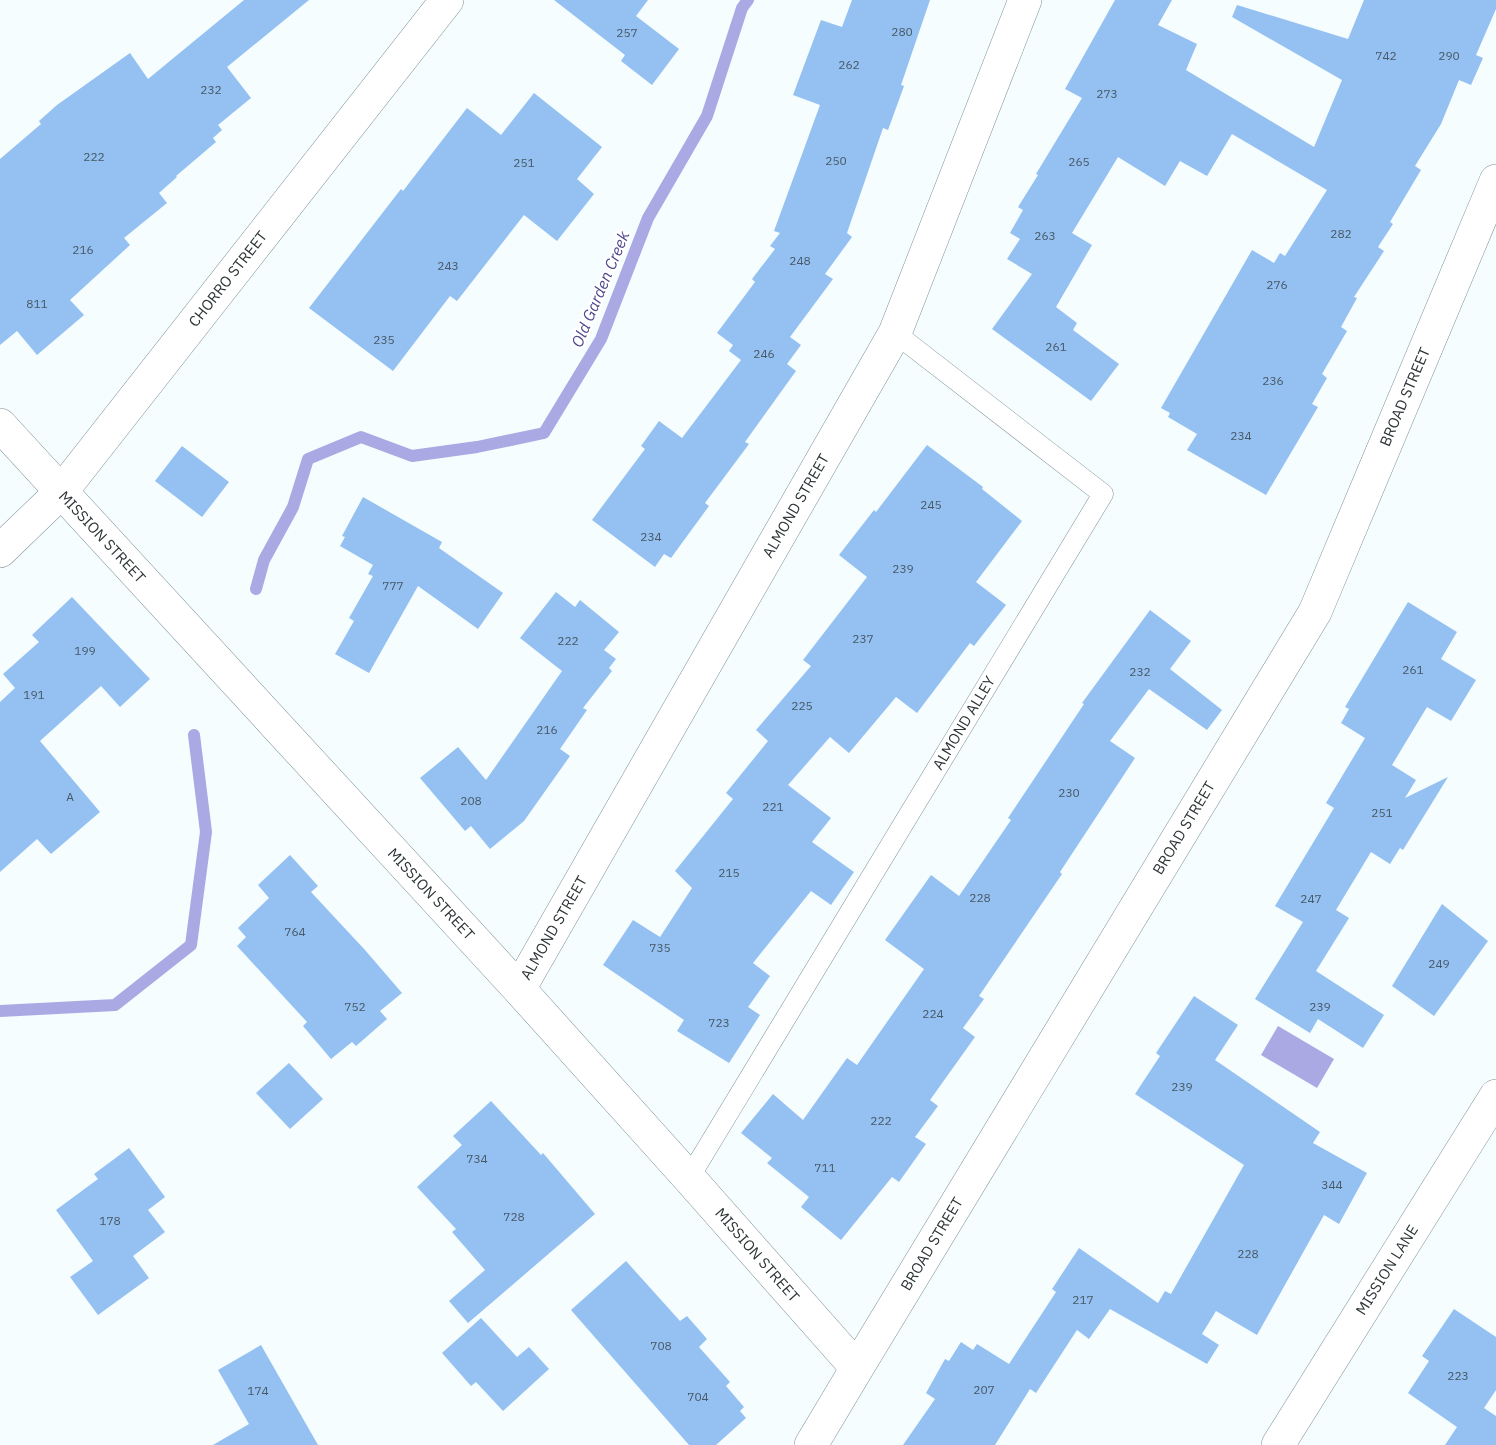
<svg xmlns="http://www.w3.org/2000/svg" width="1496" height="1445" viewBox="0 0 1496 1445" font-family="'IBM Plex Sans',sans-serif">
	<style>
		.water { fill: #aaa9e3 }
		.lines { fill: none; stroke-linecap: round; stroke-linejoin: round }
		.stream { stroke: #aaa9e3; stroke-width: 12 }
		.building { fill: #94c1f1 }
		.service-casing { stroke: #809297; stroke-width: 21 }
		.minor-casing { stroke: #809297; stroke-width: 34 }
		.tertiary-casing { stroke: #809297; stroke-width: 34 }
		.service { stroke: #fff; stroke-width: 20 }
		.minor { stroke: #fff; stroke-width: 33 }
		.tertiary { stroke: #fff; stroke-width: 33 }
		.labels { text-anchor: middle; stroke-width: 5; stroke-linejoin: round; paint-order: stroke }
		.number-label { font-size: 12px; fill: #485866 }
		.street-label { font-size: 15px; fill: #2e3537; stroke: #fff }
		.water-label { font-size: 16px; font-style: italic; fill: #4e488f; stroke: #fff }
	</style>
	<rect width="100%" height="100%" fill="#f5fdff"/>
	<path class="water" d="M1278,1026L1334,1059L1317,1088L1261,1055Z"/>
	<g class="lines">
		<path class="stream" d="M256,589L264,560L293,507L308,459L361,437L412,456L477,447L544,433L601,339L648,218L707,116L742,8L748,0
			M0,1011L115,1005L191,945L206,832L194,735"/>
	</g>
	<path class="building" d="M244,0H309L227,67L251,98L218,125L222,130L213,138L216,142L176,176L177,177L159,193L167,203L124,238L130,245L70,300L84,315L37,355L17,331L0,345V159L41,124L39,121L57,105L130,53L148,79Z
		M554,0H648L636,16L679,49L652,85L621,61L625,55Z
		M852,0H930L901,85L904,86L888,130L883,128L847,233L852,237L825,274L833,279L790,337L801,345L787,364L796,371L745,442L749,444L705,503L709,506L671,558L664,554L655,567L592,520L645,449L641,446L659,421L682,438L741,360L729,351L733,345L717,333L755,282L752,279L775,249L770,246L780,233L774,231L820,105L793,95L821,20L842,27Z
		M1115,0H1172L1158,25L1197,44L1186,70L1314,147L1342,80L1232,17L1237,5L1348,39L1364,0H1496V9L1476,55L1483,58L1471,85L1459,80L1441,124L1415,166L1421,170L1390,222L1393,224L1378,247L1384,251L1354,297L1357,298L1341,327L1347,331L1322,374L1327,378L1312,404L1318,407L1266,495L1187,450L1197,434L1168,417L1170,413L1161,408L1252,250L1274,263L1280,253L1285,256L1327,190L1232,134L1207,176L1180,161L1165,186L1118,157L1072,233L1092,245L1056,307L1077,323L1073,330L1119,364L1091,401L992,329L1032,274L1007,259L1020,239L1010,233L1023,210L1018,207L1038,175L1036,174L1082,98L1065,89Z
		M534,93L602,147L577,179L594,194L557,241L524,215L457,301L450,296L393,371L309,308L401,189L403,191L467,108L501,135Z
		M927,445L983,487L982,489L1022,521L976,582L1006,605L974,646L970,643L917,713L896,697L849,753L830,737L788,785L831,818L812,842L854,872L831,905L811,891L753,963L770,976L748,1007L760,1015L729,1063L677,1031L684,1020L603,965L633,920L660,937L692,888L675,871L733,799L726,793L768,741L756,730L811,666L803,660L867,577L839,555L874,510L876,512Z
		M182,446L229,482L202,517L155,481Z
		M363,497L442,542L439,548L503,593L478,629L418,586L369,673L335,654L354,621L349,618L373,576L368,574L373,565L340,546L345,537L342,536Z
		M556,592L575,607L580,600L619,632L604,650L616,659L609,668L612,671L583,708L587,710L560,749L570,756L524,821L490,849L471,826L465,831L420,778L458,747L486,780L562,671L520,638Z
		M72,597L150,679L120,707L101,686L40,741L100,812L51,854L37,839L0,872V702L15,688L3,674L39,642L32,635Z
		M1408,602L1457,632L1441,659L1476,680L1451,721L1427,707L1392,765L1416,780L1405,798L1448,777L1403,850L1400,848L1390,864L1371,852L1336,910L1349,918L1316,971L1384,1015L1363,1048L1318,1019L1310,1033L1255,999L1303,922L1275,906L1334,808L1326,803L1365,738L1341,723L1349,709L1345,707Z
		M1150,610L1191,641L1170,669L1222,710L1207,730L1149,689L1110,741L1135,758L1060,872L1062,874L979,996L984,999L963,1028L975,1037L930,1100L938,1106L915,1137L926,1144L899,1182L892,1177L841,1240L801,1207L809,1197L767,1163L772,1158L741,1133L773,1094L803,1120L847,1058L857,1065L924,969L885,940L931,875L959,896L1011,820L1008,818L1084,704L1082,703Z
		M290,855L318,886L311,892L365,950L402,993L380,1011L387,1019L356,1046L352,1042L331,1059L303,1026L307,1022L237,946L246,937L238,928L269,898L258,885Z
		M1442,904L1488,941L1434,1016L1392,986Z
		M1194,996L1238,1025L1215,1060L1320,1132L1313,1143L1367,1173L1339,1224L1324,1215L1257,1335L1216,1311L1202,1334L1219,1345L1207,1364L1110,1309L1089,1339L1077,1330L1036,1393L1030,1389L995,1445H903L935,1399L926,1393L945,1359L949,1361L961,1342L973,1350L977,1344L1009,1364L1056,1292L1052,1289L1079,1248L1158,1303L1165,1291L1171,1294L1244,1165L1135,1094L1160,1056L1156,1053Z
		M289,1063L323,1099L290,1129L256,1093Z
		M491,1101L541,1155L543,1153L595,1214L468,1323L449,1301L485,1270L452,1232L456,1229L417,1187L462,1145L453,1136Z
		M129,1148L165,1197L148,1210L165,1232L133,1256L149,1278L98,1315L70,1277L93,1261L56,1210L98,1179L94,1174Z
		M626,1261L680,1321L687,1316L707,1339L699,1347L730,1382L726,1386L744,1407L740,1411L746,1418L716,1445H689L571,1310Z
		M1454,1309L1496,1337V1390L1484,1408L1496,1416V1445H1445L1457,1427L1408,1393L1429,1361L1422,1356Z
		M481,1318L517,1357L529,1347L549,1369L503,1411L476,1382L471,1386L442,1353Z
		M261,1345L318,1445H213L249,1424L218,1370Z"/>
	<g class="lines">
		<defs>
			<path id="service" d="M689,1178L1103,494L895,333"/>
			<path id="minor" d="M0,425L519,989L689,1178L857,1368
				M519,989L895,333L1025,0
				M811,1445L857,1368L1315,612L1496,181
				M1278,1445L1496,1096"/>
			<path id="tertiary" d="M0,551L61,492L447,0"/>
		</defs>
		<use href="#service" class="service-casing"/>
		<use href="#minor" class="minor-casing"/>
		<use href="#tertiary" class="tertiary-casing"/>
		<use href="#service" class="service"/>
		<use href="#minor" class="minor"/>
		<use href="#tertiary" class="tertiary"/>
	</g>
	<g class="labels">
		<g class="number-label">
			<text x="902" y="36">280</text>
			<text x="627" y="37">257</text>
			<text x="1386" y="60">742</text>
			<text x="1449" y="60">290</text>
			<text x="849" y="69">262</text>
			<text x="211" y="94">232</text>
			<text x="1107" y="98">273</text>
			<text x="94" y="161">222</text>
			<text x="836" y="165">250</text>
			<text x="1079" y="166">265</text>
			<text x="524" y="167">251</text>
			<text x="1341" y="238">282</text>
			<text x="1045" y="240">263</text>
			<text x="83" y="254">216</text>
			<text x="800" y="265">248</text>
			<text x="448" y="270">243</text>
			<text x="1277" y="289">276</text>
			<text x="37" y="308">811</text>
			<text x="384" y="344">235</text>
			<text x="1056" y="351">261</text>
			<text x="764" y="358">246</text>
			<text x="1273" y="385">236</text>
			<text x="1241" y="440">234</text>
			<text x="931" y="509">245</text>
			<text x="651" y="541">234</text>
			<text x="903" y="573">239</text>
			<text x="393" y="590">777</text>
			<text x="863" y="643">237</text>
			<text x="568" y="645">222</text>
			<text x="85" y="655">199</text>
			<text x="1413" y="674">261</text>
			<text x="1140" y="676">232</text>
			<text x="34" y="699">191</text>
			<text x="802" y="710">225</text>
			<text x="547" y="734">216</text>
			<text x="1069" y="797">230</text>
			<text x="70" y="801">A</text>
			<text x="471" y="805">208</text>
			<text x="773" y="811">221</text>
			<text x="1382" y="817">251</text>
			<text x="729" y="877">215</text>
			<text x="980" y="902">228</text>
			<text x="1311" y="903">247</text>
			<text x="295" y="936">764</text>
			<text x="660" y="952">735</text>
			<text x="1439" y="968">249</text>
			<text x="355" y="1011">752</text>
			<text x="1320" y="1011">239</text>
			<text x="933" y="1018">224</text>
			<text x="719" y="1027">723</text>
			<text x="1182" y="1091">239</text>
			<text x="881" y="1125">222</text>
			<text x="477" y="1163">734</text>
			<text x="825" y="1172">711</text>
			<text x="1332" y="1189">344</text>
			<text x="514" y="1221">728</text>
			<text x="110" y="1225">178</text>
			<text x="1248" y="1258">228</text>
			<text x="1083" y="1304">217</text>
			<text x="661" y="1350">708</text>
			<text x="1458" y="1380">223</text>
			<text x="984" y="1394">207</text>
			<text x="258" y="1395">174</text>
			<text x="698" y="1401">704</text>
		</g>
		<g class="street-label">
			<text transform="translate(228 279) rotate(-52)" y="5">CHORRO STREET</text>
			<text transform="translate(1405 397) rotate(-67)" y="5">BROAD STREET</text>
			<text transform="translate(796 506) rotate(-60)" y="5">ALMOND STREET</text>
			<text transform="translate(102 537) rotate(47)" y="5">MISSION STREET</text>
			<text transform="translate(964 723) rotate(-59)" y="5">ALMOND ALLEY</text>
			<text transform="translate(1184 828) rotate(-59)" y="5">BROAD STREET</text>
			<text transform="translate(431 894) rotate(47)" y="5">MISSION STREET</text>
			<text transform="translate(554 928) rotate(-60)" y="5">ALMOND STREET</text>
			<text transform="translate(932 1244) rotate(-59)" y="5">BROAD STREET</text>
			<text transform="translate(757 1255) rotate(49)" y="5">MISSION STREET</text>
			<text transform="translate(1387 1270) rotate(-58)" y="5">MISSION LANE</text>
		</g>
		<g class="water-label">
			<text transform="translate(600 289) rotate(-67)" y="6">Old Garden Creek</text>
		</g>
	</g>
</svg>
